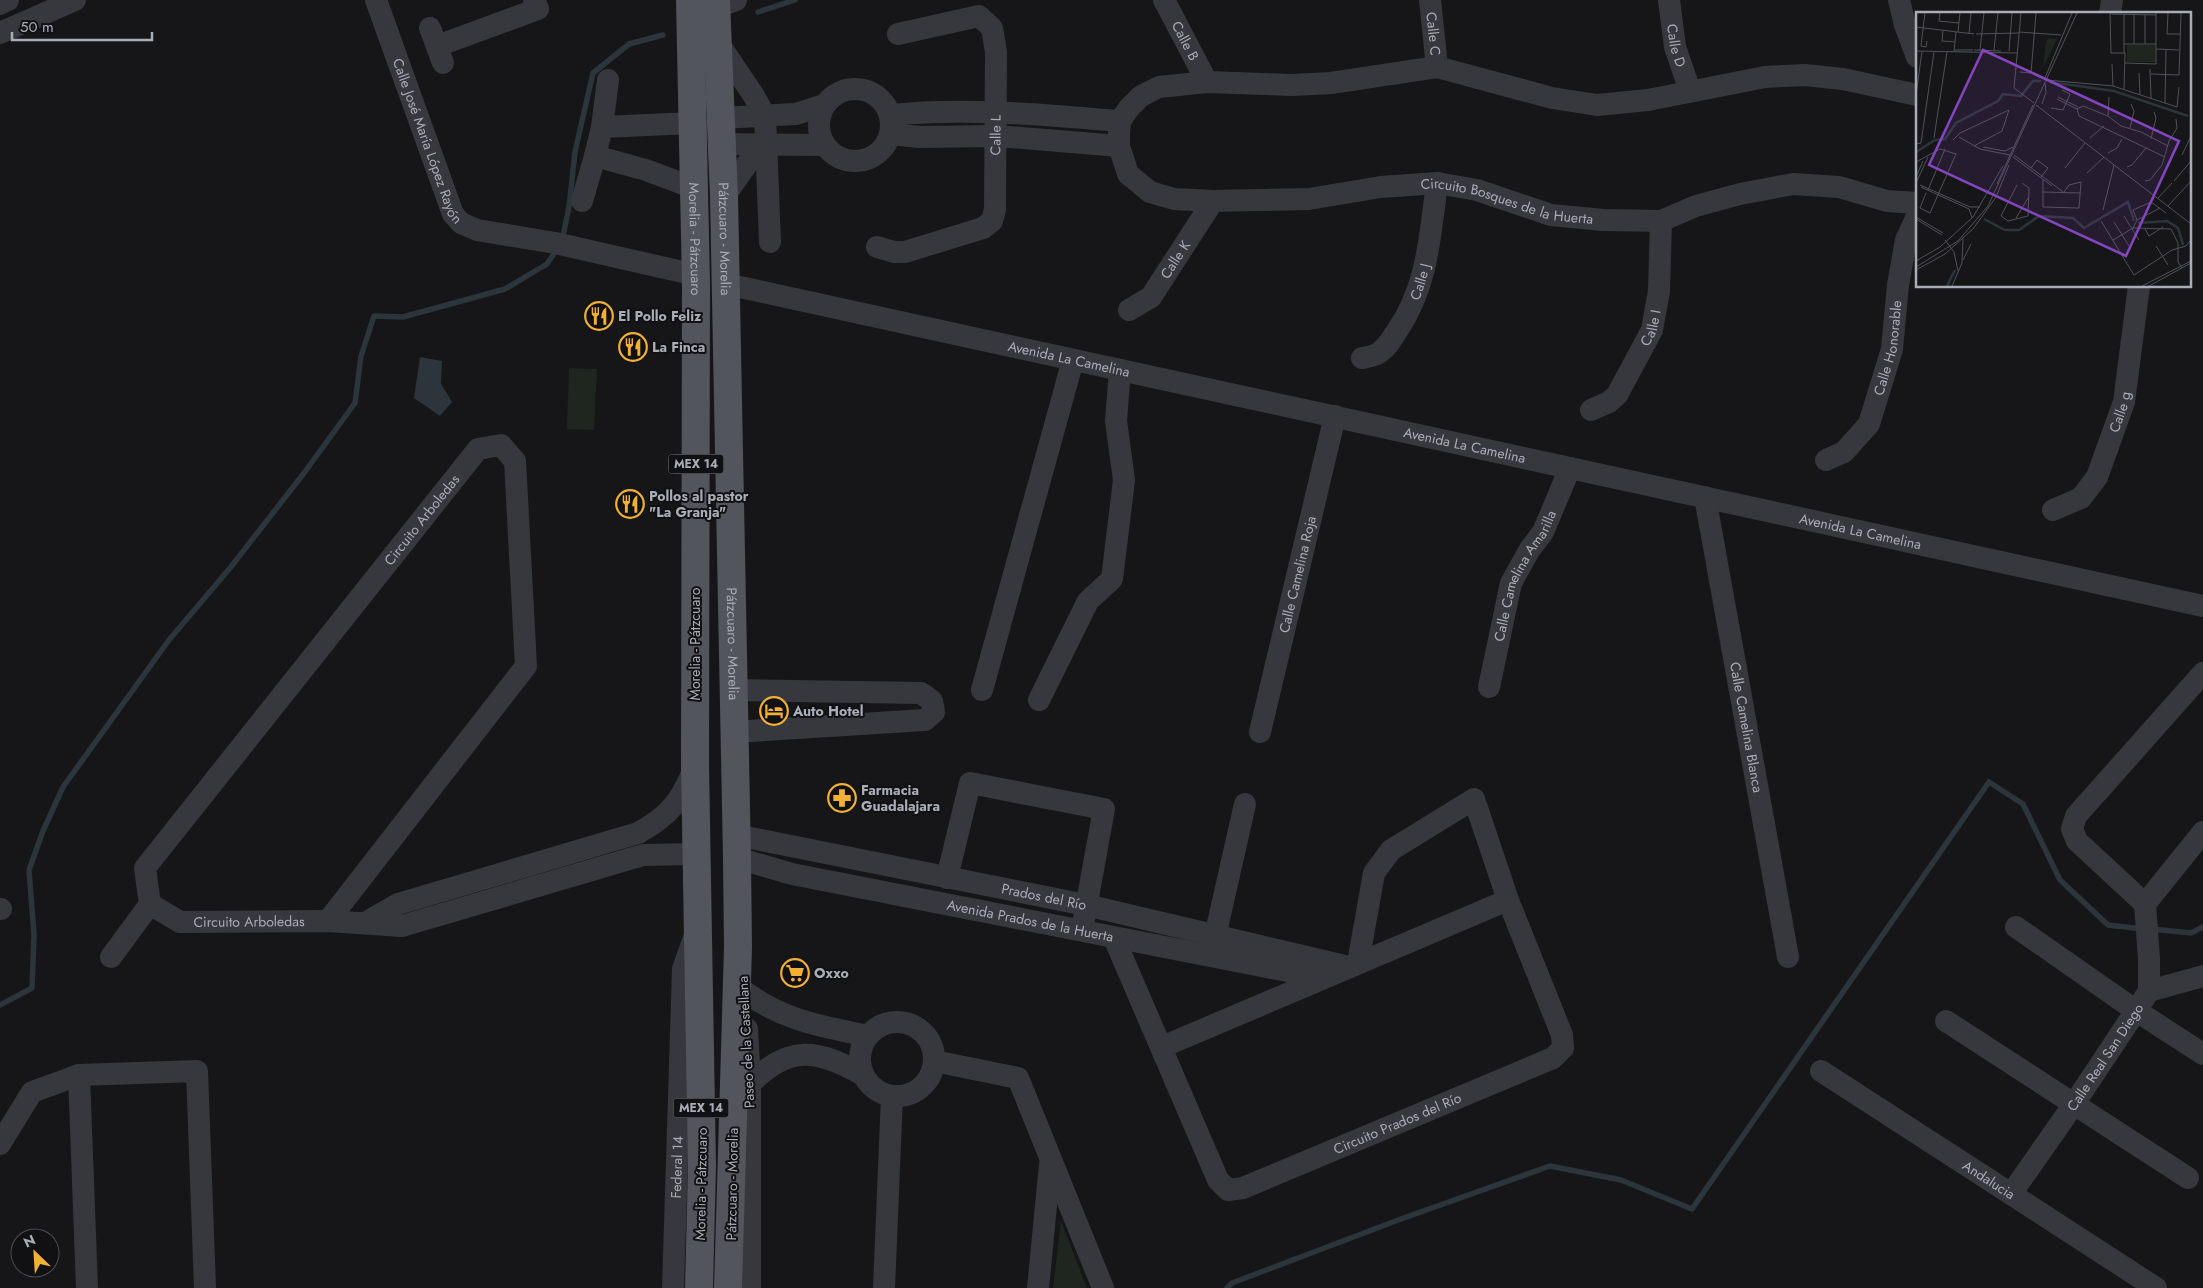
<svg xmlns="http://www.w3.org/2000/svg" width="2203" height="1288" viewBox="0 0 2203 1288" font-family="Jost,sans-serif">
	<style>
		.green { fill: #1e261f }
		.water { fill: #2c353c }
		.lines { fill: none; stroke-linecap: round; stroke-linejoin: round }
		.stream { stroke: #2c353c; stroke-width: 5.5 }
		.minor { stroke: #37383d; stroke-width: 22 }
		.major { stroke: #53555c; stroke-width: 28 }
		.labels { text-anchor: middle; stroke-width: 4; stroke-linejoin: round; paint-order: stroke }
		.shield { fill: #111113; stroke: #7b7e86; stroke-width: 1 }
		.shield-label { font-size: 12px; font-weight: bold; fill: #a8adb8 }
		.street-label { font-size: 14px; fill: #a8adb8; stroke: #111113 }
		.poi-label { font-size: 14px; font-weight: bold; fill: #a8adb8; stroke: #111113; text-anchor: start }
		.inset-river { fill: none; stroke: #2c353c; stroke-width: 2.5 }
		.inset-road { fill: none; stroke: #505258; stroke-width: 1 }
		.view { fill: #8446be; fill-opacity: 0.15; stroke: #8446be; stroke-width: 2.5 }
		.inset-edge { fill: none; stroke: #a8adb8; stroke-width: 2.5 }
	</style>
	<rect width="100%" height="100%" fill="#161618"/>
	<path class="green" d="M569,368L597,369L594,430L567,429Z
		M1061,1221L1087,1288H1053Z"/>
	<path class="water" d="M420,357L442,361L441,384L452,402L440,416L414,398Z"/>
	<g class="lines">
		<path class="stream" d="M758,12L795,0
			M562,241L569,207L575,152L593,73L629,44L663,35
			M2152,929L2191,933L2203,927
			M0,1005L32,988L34,935L29,870L43,831L63,787L169,640L230,568L304,473L355,403L361,356L374,316L403,317L505,289L547,264L557,249
			M1227,1288L1232,1283L1401,1219L1550,1166L1621,1180L1692,1209L1989,782L2023,804L2060,880L2108,925L2143,929"/>
		<g class="minor">
			<path id="s1" d="M376,0L453,214L461,223L477,230L555,243L696,275"/>
			<path id="s2" d="M1164,0L1207,82"/>
			<path id="s3" d="M1430,0L1437,67"/>
			<path id="s4" d="M1669,0L1675,47L1690,91"/>
			<path d="M1899,0L1905,25L1917,57"/>
			<path d="M0,4L8,0"/>
			<path d="M716,7L736,0"/>
			<path d="M2110,14L2112,0"/>
			<path d="M430,28L443,63"/>
			<path d="M0,33L75,0"/>
			<path d="M717,41L754,96L765,116L770,242"/>
			<path d="M437,46L538,9L534,0"/>
			<circle cx="855" cy="125" r="36"/>
			<path id="s5" d="M1917,95L1843,79L1805,75L1765,77L1648,100L1597,105L1552,98L1437,67L1331,83L1293,85L1207,82L1159,87L1141,96L1129,108L1120,121L1119,133V146L1128,174L1150,192L1174,199L1213,201L1309,199L1381,187L1437,183L1477,190L1551,215L1603,220L1661,221L1696,206L1740,194L1793,184L1839,187L1887,201L1917,203"/>
			<path d="M891,115C967,107 1043,115 1120,121"/>
			<path d="M721,118L796,114L824,105"/>
			<path d="M693,123L602,127L595,156L646,170L694,188"/>
			<path d="M602,127L608,80"/>
			<path d="M891,134L919,137L997,136L1119,146"/>
			<path d="M722,144L824,145"/>
			<path d="M724,197L761,144"/>
			<path d="M582,201L595,156"/>
			<path id="s6" d="M877,247L894,252H905L983,228L992,221L995,209L996,52L992,28L979,16L898,34"/>
			<path id="s7" d="M726,284L2203,606"/>
			<path id="s8" d="M1129,310L1151,297L1213,201"/>
			<path id="s9" d="M1362,358C1367,357 1373,356 1377,354C1386,349 1392,339 1397,331C1428,286 1430,235 1437,183"/>
			<path id="s10" d="M1591,410L1609,402L1617,395L1652,330L1659,291L1661,221"/>
			<path id="s11" d="M1826,460L1844,452L1869,424L1892,349L1898,285L1906,240L1917,216"/>
			<path id="s12" d="M1705,497L1788,957"/>
			<path id="s13" d="M2053,510L2081,498L2097,477L2124,402L2139,286"/>
			<path id="s14" d="M1489,687L1511,583L1530,549L1543,532L1570,468"/>
			<path d="M733,690L921,693L932,701L934,712L925,720L734,732"/>
			<path d="M982,690L1073,360"/>
			<path d="M1039,700L1088,601L1112,579L1124,480L1116,421L1120,370"/>
			<path id="s15" d="M1260,732L1335,416"/>
			<path id="s16" d="M736,835L1086,905L1349,967"/>
			<path id="s17" d="M737,858L792,874L1323,978"/>
			<path d="M947,878L970,783L1104,809L1084,919"/>
			<path id="s18" d="M150,904L145,868L478,449L501,445L515,461L526,666L328,921"/>
			<path id="s19" d="M150,904L180,922L328,921L402,926L643,855L697,854"/>
			<path d="M2145,904L2077,841L2072,829L2076,816L2203,673"/>
			<path d="M2145,904L2203,832"/>
			<path d="M0,909H1"/>
			<path d="M365,923L398,904L638,833C669,816 681,801 694,769"/>
			<path d="M2016,927L2135,1010L2203,1054"/>
			<path id="s20" d="M1114,938L1218,1180L1228,1190L1243,1188L1553,1058L1563,1048L1562,1035L1508,900L1474,799L1391,850L1374,873L1358,963"/>
			<path d="M1212,950L1245,804"/>
			<path d="M111,957L150,904"/>
			<path d="M2149,991L2203,976"/>
			<path d="M745,992C785,1021 821,1026 868,1036"/>
			<path d="M1946,1021L2188,1178"/>
			<circle cx="897" cy="1059" r="37"/>
			<path d="M747,1029L750,1084V1288"/>
			<path d="M1162,1047L1508,900"/>
			<path d="M934,1061L1018,1078L1103,1288"/>
			<path id="s21" d="M1821,1071L2156,1288"/>
			<path d="M79,1075L87,1288"/>
			<path d="M750,1084C789,1044 818,1049 863,1075"/>
			<path d="M0,1144L32,1092L79,1075L197,1071L205,1288"/>
			<path id="s22" d="M2011,1194L2074,1104L2149,991V959L2145,904"/>
			<path id="s23" d="M673,1288L683,969L695,935"/>
			<path d="M884,1288L892,1096"/>
			<path d="M1038,1288L1050,1165"/>
		</g>
		<g class="major">
			<path id="s24" d="M690,0L696,283L695,765L702,1166L699,1288"/>
			<path id="s25" d="M716,0L724,197L737,858L738,947L728,1288"/>
		</g>
	</g>
	<defs>
		<symbol id="restaurant-ring" viewBox="-11 -11 22 22"><circle r="9.5" fill="#111113" stroke="#f2b134" stroke-width="1.5"/><path d="M-5-6h1v4h1v-4h1v4h1v-4h1v5L-1.5 .5V6h-2V.5L-5-1ZM5-6V6H3V1.5H1.5Q1.5-4 5-6Z" fill="#f2b134"/></symbol>
		<symbol id="hotel-ring" viewBox="-11 -11 22 22"><circle r="9.5" fill="#111113" stroke="#f2b134" stroke-width="1.5"/><path d="M-6-4.5h1.5V1H6V5H4.5V3h-9V5H-6ZM-4 0a1.8 1.8 0 1 1 3.6 0ZM.5 0V-2.5h3Q6-2.5 6 0Z" fill="#f2b134"/></symbol>
		<symbol id="pharmacy-ring" viewBox="-11 -11 22 22"><circle r="9.5" fill="#111113" stroke="#f2b134" stroke-width="1.5"/><path d="M-2-6h4v4h4v4h-4v4h-4v-4h-4v-4h4Z" fill="#f2b134"/></symbol>
		<symbol id="supermarket-ring" viewBox="-11 -11 22 22"><circle r="9.5" fill="#111113" stroke="#f2b134" stroke-width="1.5"/><path d="M-6-5.5h2.5l.6 2H6L4.5 2H-2.5L-4.4-4H-6ZM-1.5 3.2a1.3 1.3 0 1 0 .1 0ZM3 3.2a1.3 1.3 0 1 0 .1 0Z" fill="#f2b134"/></symbol>
	</defs>
	<g fill-rule="evenodd">
		<use href="#restaurant-ring" x="583" y="300" width="32" height="32"/>
		<use href="#restaurant-ring" x="617" y="331" width="32" height="32"/>
		<use href="#restaurant-ring" x="614" y="488" width="32" height="32"/>
		<use href="#hotel-ring" x="758" y="695" width="32" height="32"/>
		<use href="#pharmacy-ring" x="826" y="782" width="32" height="32"/>
		<use href="#supermarket-ring" x="779" y="957" width="32" height="32"/>
	</g>
	<g class="labels">
		<g class="shield">
			<rect x="668.5" y="454.5" width="55" height="19" rx="4"/>
			<rect x="673.5" y="1098.5" width="55" height="19" rx="4"/>
		</g>
		<g class="shield-label">
			<text x="696" y="468">MEX 14</text>
			<text x="701" y="1112">MEX 14</text>
		</g>
		<g class="street-label">
			<text dy="5" stroke="none"><textPath href="#s3" startOffset="34">Calle C</textPath></text>
			<text dy="5" stroke="none"><textPath href="#s2" startOffset="46">Calle B</textPath></text>
			<text dy="5" stroke="none"><textPath href="#s4" startOffset="46">Calle D</textPath></text>
			<text dy="5" stroke="none"><textPath href="#s6" startOffset="208">Calle L</textPath></text>
			<text dy="5" stroke="none"><textPath href="#s1" startOffset="150">Calle José María López Rayón</textPath></text>
			<text dy="5" stroke="none"><textPath href="#s5" startOffset="1266">Circuito Bosques de la Huerta</textPath></text>
			<text dy="5" stroke="none"><textPath href="#s24" startOffset="239">Morelia - Pátzcuaro</textPath></text>
			<text dy="5" stroke="none"><textPath href="#s25" startOffset="239">Pátzcuaro - Morelia</textPath></text>
			<text dy="5" stroke="none"><textPath href="#s8" startOffset="70">Calle K</textPath></text>
			<text dy="5" stroke="none"><textPath href="#s9" startOffset="101">Calle J</textPath></text>
			<text dy="5" stroke="none"><textPath href="#s10" startOffset="106">Calle I</textPath></text>
			<text dy="5" stroke="none"><textPath href="#s11" startOffset="136">Calle Honorable</textPath></text>
			<text dy="5" stroke="none"><textPath href="#s7" startOffset="351">Avenida La Camelina</textPath></text>
			<text dy="5" stroke="none"><textPath href="#s13" startOffset="126">Calle g</textPath></text>
			<text dy="5" stroke="none"><textPath href="#s7" startOffset="756">Avenida La Camelina</textPath></text>
			<text dy="5" stroke="none"><textPath href="#s18" startOffset="481">Circuito Arboledas</textPath></text>
			<text dy="5" stroke="none"><textPath href="#s7" startOffset="1161">Avenida La Camelina</textPath></text>
			<text dy="5" stroke="none"><textPath href="#s15" startOffset="162">Calle Camelina Roja</textPath></text>
			<text dy="5" stroke="none"><textPath href="#s14" startOffset="118">Calle Camelina Amarilla</textPath></text>
			<text transform="translate(695 644) rotate(-90)" y="5">Morelia - Pátzcuaro</text>
			<text dy="5" stroke="none"><textPath href="#s25" startOffset="644">Pátzcuaro - Morelia</textPath></text>
			<text dy="5" stroke="none"><textPath href="#s12" startOffset="234">Calle Camelina Blanca</textPath></text>
			<text dy="5" stroke="none"><textPath href="#s16" startOffset="314">Prados del Río</textPath></text>
			<text dy="5" stroke="none"><textPath href="#s19" startOffset="104">Circuito Arboledas</textPath></text>
			<text dy="5" stroke="none"><textPath href="#s17" startOffset="300">Avenida Prados de la Huerta</textPath></text>
			<text transform="translate(746 1042) rotate(-93)" y="5">Paseo de la Castellana</text>
			<text dy="5" stroke="none"><textPath href="#s22" startOffset="166">Calle Real San Diego</textPath></text>
			<text dy="5" stroke="none"><textPath href="#s20" startOffset="460">Circuito Prados del Río</textPath></text>
			<text dy="5" stroke="none"><textPath href="#s23" startOffset="121">Federal 14</textPath></text>
			<text dy="5" stroke="none"><textPath href="#s21" startOffset="200">Andalucia</textPath></text>
			<text transform="translate(701 1184) rotate(-89)" y="5">Morelia - Pátzcuaro</text>
			<text transform="translate(732 1184) rotate(-89)" y="5">Pátzcuaro - Morelia</text>
		</g>
		<g class="poi-label">
			<text x="618" y="321">El Pollo Feliz</text>
			<text x="652" y="352">La Finca</text>
			<text x="649" y="501">Pollos al pastor<tspan x="649" dy="16">"La Granja"</tspan></text>
			<text x="793" y="716">Auto Hotel</text>
			<text x="861" y="795">Farmacia<tspan x="861" dy="16">Guadalajara</tspan></text>
			<text x="814" y="978">Oxxo</text>
		</g>
	</g>
	<g transform="translate(1916 12)">
		<rect width="275" height="275" fill="#161618"/>
		<path d="M132,26L141,27L127,56L130,30ZM211,33H239V50H211Z" fill="#1e261f"/>
		<path class="inset-river" d="M134,70L198,79L272,104M0,140L19,128L29,127L40,111L82,89L87,82L105,84L117,69H125M68,207L89,218H103L123,204L157,206L168,216L212,190L218,209M222,211L251,209L262,216L267,233M31,274L39,258"/>
		<path class="inset-road" d="M9,1L5,34L10,35L11,29M24,1L23,9L43,11M105,1L98,76L118,91M194,1L195,41H209L208,77M252,1L251,22H264M194,2L240,3M218,3V32M0,15L58,22M27,18L26,29L39,30M42,20L44,1M103,20L145,23M53,21L55,1M60,22L103,21M208,32H240M229,32V3M240,37L263,38M38,38H57M58,38L85,39M64,38L68,1M78,38L82,1M0,39L102,41M38,39L40,20M93,39L96,1M208,41V2M209,51L240,52V1M196,52L197,74M234,57L235,86M104,60L115,61L120,1M223,61L224,82M235,62L263,63L265,1M129,66L156,1M131,68L197,74L261,95L263,75M0,83L6,39M142,85L162,95M141,87L161,97M249,91L250,38M126,92L130,80L129,71M120,93L275,212M135,96L147,98L154,82L146,78M192,104L193,85M214,116L218,99L215,92M43,125L64,137L94,143M18,126L31,40M174,126L188,114M235,127L240,106L238,100M37,128L44,121L93,98L86,119L58,134M0,132L5,131L18,40M67,135L89,139L97,135M192,141L201,136L206,127M98,143L147,180M266,143L275,124M97,145L136,174M249,145L163,104L161,97L167,94L192,104L205,114L225,120L252,134M0,150L24,137L40,142L14,201L4,196L10,181M211,155L216,153L230,136M115,156L121,148L132,156L125,165M149,156L169,131M171,161L188,145M0,165L7,149M127,168V195L163,196L165,170L153,173L148,180M1,169L12,145M229,169L234,168L246,153L253,129L261,116L260,107M258,169L275,149M81,172L117,93M4,173L54,195H64M101,173L85,204L92,209L112,204L113,176L106,171M5,175L53,197L56,206M12,178L29,137M127,180L164,181M242,186L256,171M252,194L275,169M187,198L198,153M208,204L223,228M0,205L27,221M100,206L112,186M0,207L26,223M221,208L217,198L235,190L250,201M221,208L244,196M185,209L218,263L256,238L270,234L275,228M198,210L213,234M217,216L255,217L262,231V250L266,256M229,217L233,224L247,215M29,228L38,240L42,259M197,228L217,216L221,208M240,234L252,253M47,248L55,232M0,249L24,235L57,205L87,154M0,255L42,229L72,194L161,1M0,258L29,242L57,217L80,185L93,153M36,274L46,251L47,227M226,274L275,249M233,274L275,251"/>
		<path class="view" d="M67,38L263,129L210,244L13,153Z"/>
		<rect width="275" height="275" class="inset-edge"/>
	</g>
	<g transform="translate(35 1253) rotate(335)"><circle r="24" fill="#111113" stroke="#4d4f55"/>
	<path d="M0-4L9 19L0 12L-9 19Z" fill="#f2b134"/>
	<text y="-8" font-size="14" font-weight="bold" text-anchor="middle" fill="#a8adb8">N</text>
	</g>
	<path d="M12 32v8h140v-8" fill="none" stroke="#a8adb8" stroke-width="2.5"/>
	<text x="20" y="32" font-size="15" fill="#a8adb8" stroke="#111113" stroke-width="4" paint-order="stroke">50 m</text>
</svg>
